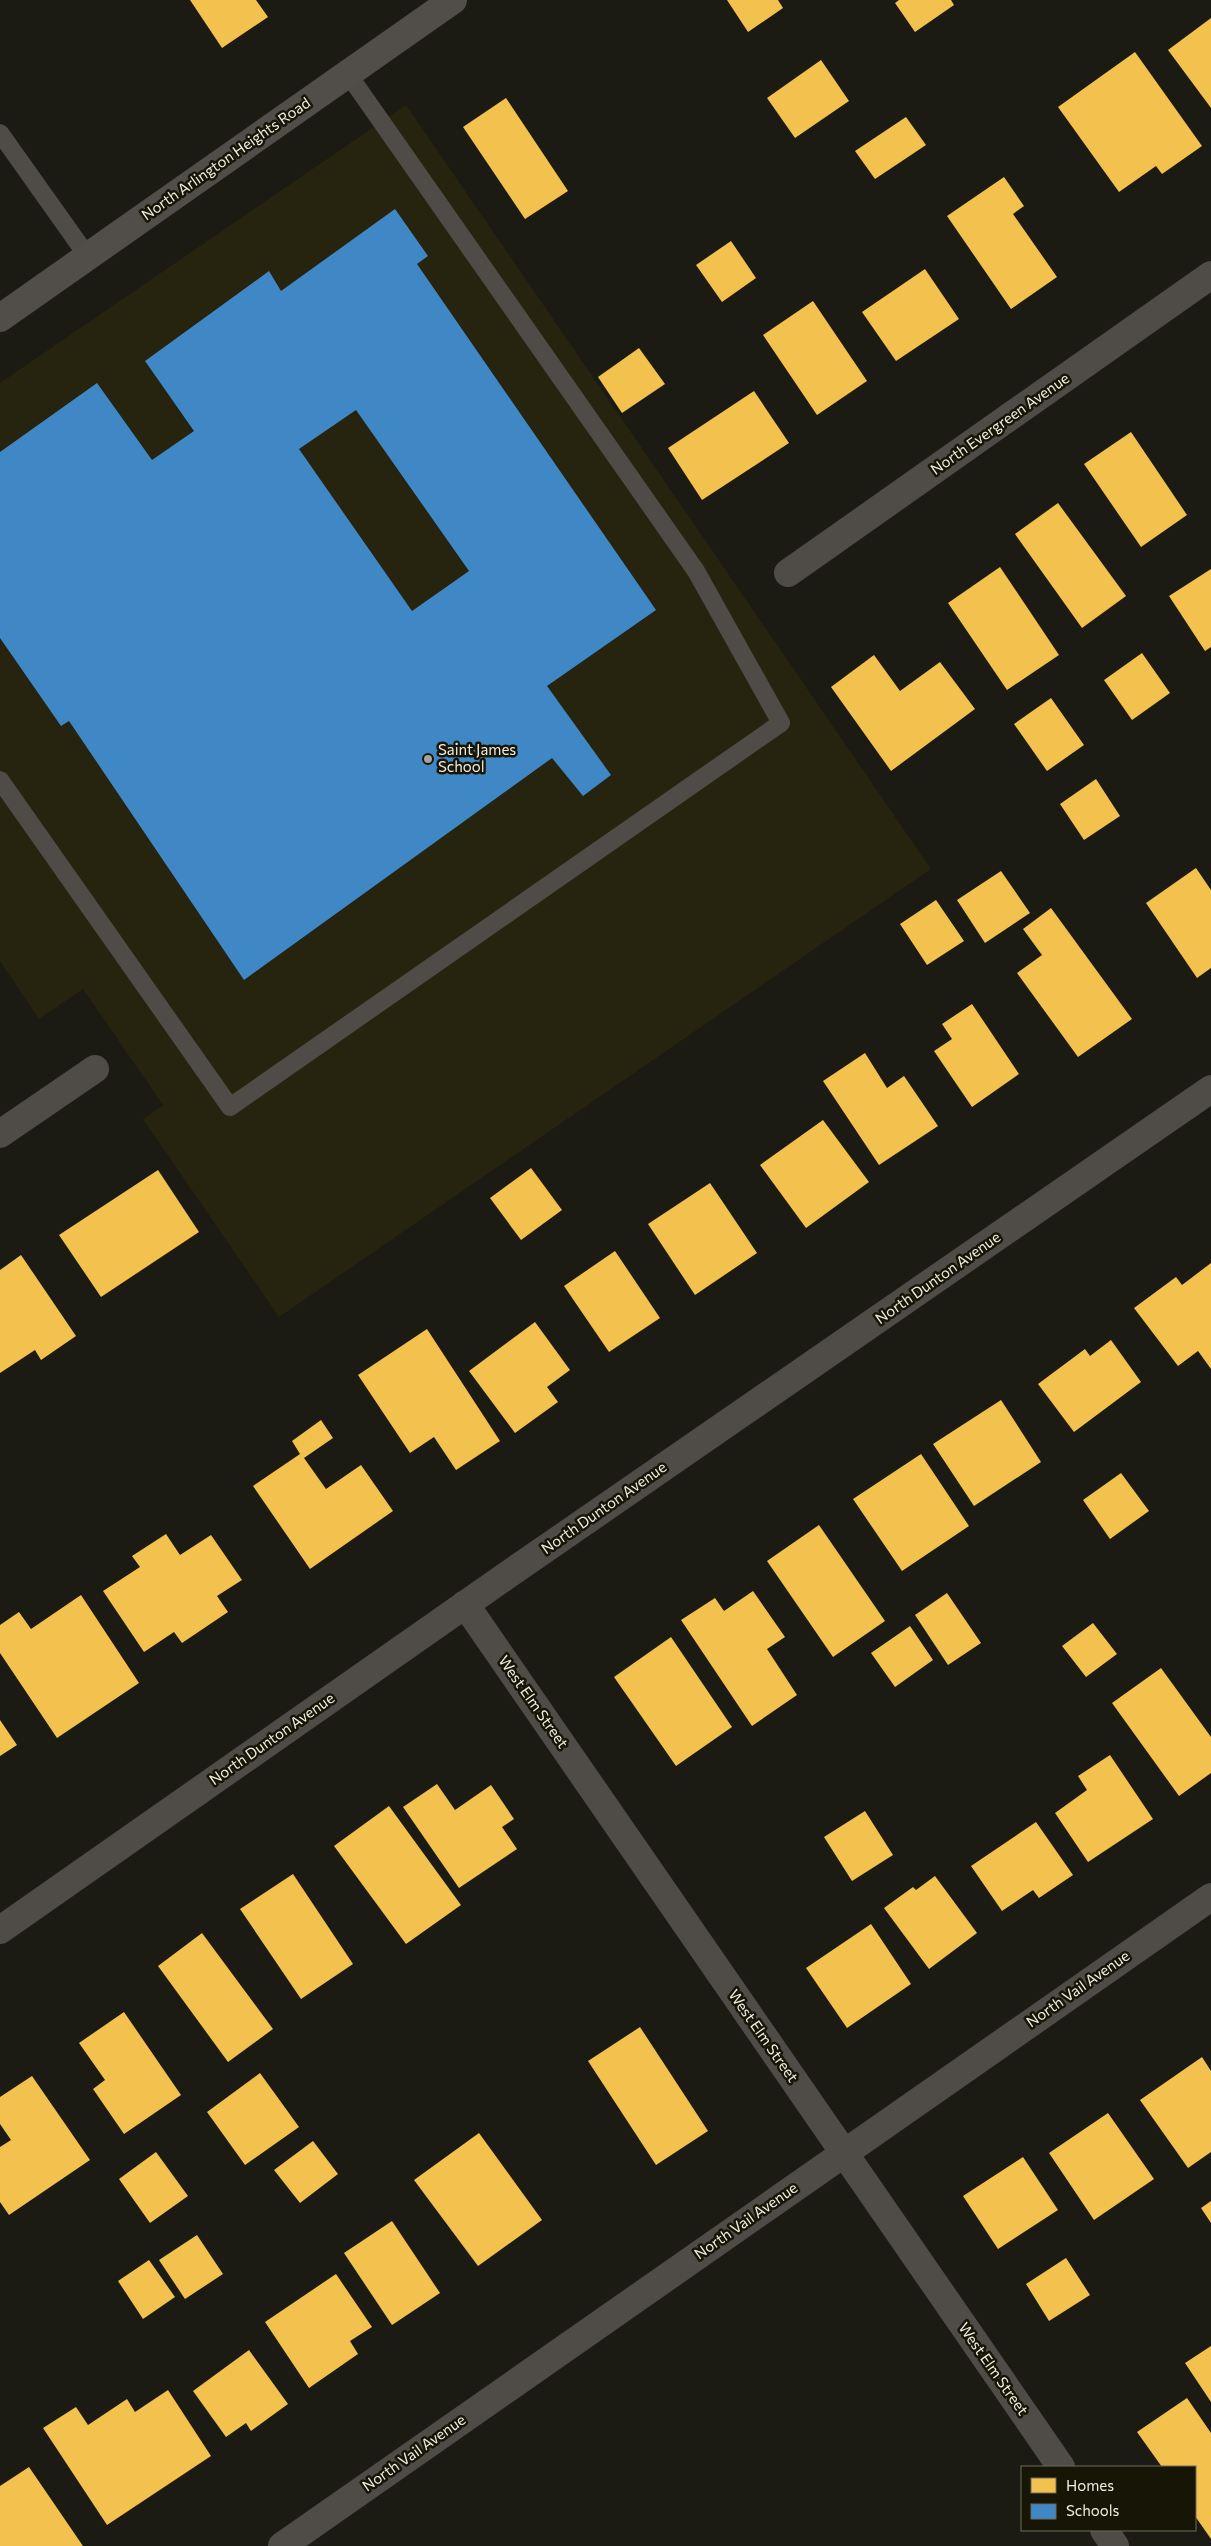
<svg xmlns="http://www.w3.org/2000/svg" width="1211" height="2546" viewBox="0 0 1211 2546" font-family="Commissioner,sans-serif">
	<style>
		.built { fill: #26230f }
		.homes { fill: #f2c14e }
		.schools { fill: #3f88c5; fill-rule: evenodd }
		.lines { fill: none; stroke-linecap: round; stroke-linejoin: round }
		.lane { stroke: #4f4c48; stroke-width: 18 }
		.street { stroke: #4f4c48; stroke-width: 28 }
		.secondary { stroke: #514d49; stroke-width: 28 }
		.poi-dot { fill: #a5a49b; stroke: #171506; stroke-width: 2 }
		.labels { text-anchor: middle; stroke-width: 5; stroke-linejoin: round; paint-order: stroke }
		.street-label { font-size: 15px; fill: #efeee4; stroke: #171506 }
		.poi-label { font-size: 15px; fill: #efeee4; stroke: #171506; text-anchor: start }
	</style>
	<rect width="100%" height="100%" fill="#1c1b13"/>
	<path class="built" d="M406,105L931,869L279,1317L143,1119L163,1105L83,989L39,1019L0,961V383Z"/>
	<path class="homes" d="M190,0H256L268,17L222,48Z
		M727,0H778L783,8L748,32Z
		M899,0H951L954,5L915,32L895,3Z
		M1211,18V108L1168,50Z
		M1135,52L1202,146L1162,174L1156,166L1119,192L1058,107Z
		M821,60L849,101L795,138L767,98Z
		M506,98L568,191L525,219L463,127Z
		M906,117L926,145L875,179L855,151Z
		M1004,177L1024,206L1013,214L1057,277L1011,309L947,216Z
		M731,241L756,278L722,302L696,265Z
		M925,269L959,319L896,361L862,312Z
		M813,301L867,381L817,415L763,335Z
		M639,348L665,384L622,413L598,377Z
		M754,391L789,443L702,500L668,448Z
		M1131,432L1187,515L1141,547L1084,464Z
		M1058,503L1126,596L1082,628L1015,534Z
		M1000,567L1059,655L1007,690L948,603Z
		M1211,569V647L1205,651L1169,596Z
		M1142,653L1170,693L1132,720L1104,680Z
		M874,655L900,691L940,662L975,709L891,771L831,687Z
		M1051,698L1084,745L1047,771L1014,724Z
		M1096,779L1120,816L1084,840L1060,804Z
		M1196,868L1211,890V968L1197,978L1146,903Z
		M1001,871L1030,913L985,943L957,900Z
		M936,900L964,941L927,965L900,924Z
		M1051,908L1132,1019L1078,1057L1017,973L1042,955L1023,929Z
		M972,1004L1019,1074L972,1107L934,1051L952,1039L942,1024Z
		M865,1053L887,1088L904,1076L938,1126L879,1165L823,1081Z
		M823,1120L869,1182L806,1228L760,1165Z
		M531,1168L562,1210L521,1240L490,1198Z
		M158,1170L199,1232L101,1297L59,1235Z
		M710,1183L757,1253L695,1295L648,1224Z
		M615,1251L660,1318L609,1352L564,1286Z
		M21,1255L76,1336L41,1360L35,1350L0,1373V1270Z
		M1211,1263V1369L1198,1351L1178,1366L1134,1308L1176,1277L1182,1285Z
		M535,1322L570,1370L547,1387L558,1402L515,1433L469,1371Z
		M427,1329L500,1441L456,1470L434,1437L410,1453L358,1375Z
		M1111,1340L1141,1382L1074,1432L1038,1384L1085,1349L1090,1356Z
		M1001,1400L1041,1462L974,1506L933,1444Z
		M321,1420L333,1438L304,1458L326,1489L361,1465L393,1511L310,1569L253,1486L300,1454L292,1441Z
		M921,1454L969,1526L902,1571L853,1499Z
		M1121,1473L1149,1511L1110,1539L1083,1500Z
		M819,1525L885,1621L833,1657L767,1561Z
		M166,1534L180,1555L211,1535L242,1580L217,1596L228,1612L182,1643L174,1632L144,1652L103,1591L140,1567L132,1556Z
		M753,1591L785,1637L767,1649L797,1695L752,1726L681,1620L715,1598L724,1611Z
		M947,1593L981,1643L948,1665L915,1615Z
		M81,1595L139,1683L57,1738L0,1653V1625L19,1612L31,1629Z
		M1093,1623L1117,1654L1086,1677L1062,1646Z
		M910,1626L933,1660L895,1687L871,1653Z
		M671,1637L732,1727L676,1766L614,1677Z
		M1161,1668L1211,1737V1773L1179,1796L1112,1703Z
		M0,1720L17,1745L0,1756Z
		M1110,1755L1153,1819L1088,1862L1055,1813L1087,1790L1078,1776Z
		M437,1784L455,1810L491,1785L514,1819L502,1827L517,1849L459,1888L403,1807Z
		M389,1806L461,1905L406,1944L334,1846Z
		M865,1811L893,1855L852,1881L824,1837Z
		M1036,1822L1073,1875L1039,1898L1033,1890L1002,1911L971,1866Z
		M293,1874L353,1964L301,1999L240,1909Z
		M935,1876L977,1933L929,1969L884,1908L913,1887L916,1890Z
		M871,1924L911,1984L847,2028L806,1968Z
		M202,1933L273,2029L228,2062L158,1966Z
		M124,2012L181,2095L124,2134L93,2089L105,2080L79,2043Z
		M640,2027L708,2131L656,2165L588,2061Z
		M1202,2057L1211,2071V2152L1188,2168L1140,2100Z
		M260,2073L299,2127L245,2165L207,2112Z
		M32,2076L90,2160L9,2215L0,2202V2147L11,2140L0,2124V2097Z
		M1108,2113L1154,2179L1094,2220L1049,2153Z
		M479,2133L542,2220L478,2266L414,2180Z
		M313,2141L338,2174L300,2203L274,2170Z
		M156,2152L188,2196L150,2223L119,2179Z
		M1023,2157L1058,2210L998,2249L963,2196Z
		M1211,2201V2223L1201,2208Z
		M392,2221L440,2293L392,2325L344,2253Z
		M197,2235L223,2274L185,2299L159,2260Z
		M1066,2258L1090,2295L1049,2321L1026,2284Z
		M149,2260L175,2297L143,2319L118,2281Z
		M336,2274L372,2327L350,2341L358,2354L309,2388L265,2322Z
		M1211,2346V2402L1185,2363Z
		M249,2350L288,2404L251,2431L246,2423L226,2437L193,2391Z
		M168,2390L211,2456L107,2525L43,2428L76,2407L88,2425L127,2399L135,2412Z
		M1187,2398L1211,2433V2539L1195,2516V2467H1162L1137,2432Z
		M29,2467L83,2546H0V2486Z"/>
	<path class="schools" d="M395,209L428,256L417,264L656,610L547,686L611,775L583,796L552,758L244,980L69,721L61,726L0,638V452L97,383L152,460L194,431L145,361L269,271L281,291ZM356,410L469,571L412,611L299,449Z"/>
	<g class="lines">
		<path class="lane" d="M0,133L88,257
			M0,780L230,1107L781,723L696,571L348,74"/>
		<path class="street" d="M788,573L1211,275
			M0,1134L95,1069
			M465,1604L1061,2467
			M0,1930L506,1576L1211,1089
			M1104,2530L1115,2546
			M282,2546L1211,1897"/>
		<path class="secondary" d="M0,318L453,0"/>
	</g>
	<circle class="poi-dot" cx="428" cy="759" r="5"/>
	<g class="labels">
		<g class="street-label">
			<text transform="translate(226 159) rotate(-35)" y="5">North Arlington Heights Road</text>
			<text transform="translate(1000 424) rotate(-35)" y="5">North Evergreen Avenue</text>
			<text transform="translate(938 1278) rotate(-35)" y="5">North Dunton Avenue</text>
			<text transform="translate(604 1508) rotate(-35)" y="5">North Dunton Avenue</text>
			<text transform="translate(533 1702) rotate(55)" y="5">West Elm Street</text>
			<text transform="translate(272 1739) rotate(-35)" y="5">North Dunton Avenue</text>
			<text transform="translate(1078 1989) rotate(-35)" y="5">North Vail Avenue</text>
			<text transform="translate(763 2036) rotate(55)" y="5">West Elm Street</text>
			<text transform="translate(746 2221) rotate(-35)" y="5">North Vail Avenue</text>
			<text transform="translate(993 2369) rotate(55)" y="5">West Elm Street</text>
			<text transform="translate(414 2453) rotate(-35)" y="5">North Vail Avenue</text>
		</g>
		<g class="poi-label">
			<text x="438" y="755">Saint James<tspan x="438" dy="17">School</tspan></text>
		</g>
	</g>
	<rect x="1021" y="2466" width="175" height="65" fill="#171506" stroke="#6d6c5f"/>
	<rect x="1031" y="2478" width="25" height="15" fill="#f2c14e" stroke="#6d6c5f"/>
	<text x="1066" y="2491" font-size="15" fill="#efeee4">Homes</text>
	<rect x="1031" y="2504" width="25" height="15" fill="#3f88c5" stroke="#6d6c5f"/>
	<text x="1066" y="2516" font-size="15" fill="#efeee4">Schools</text>
</svg>
